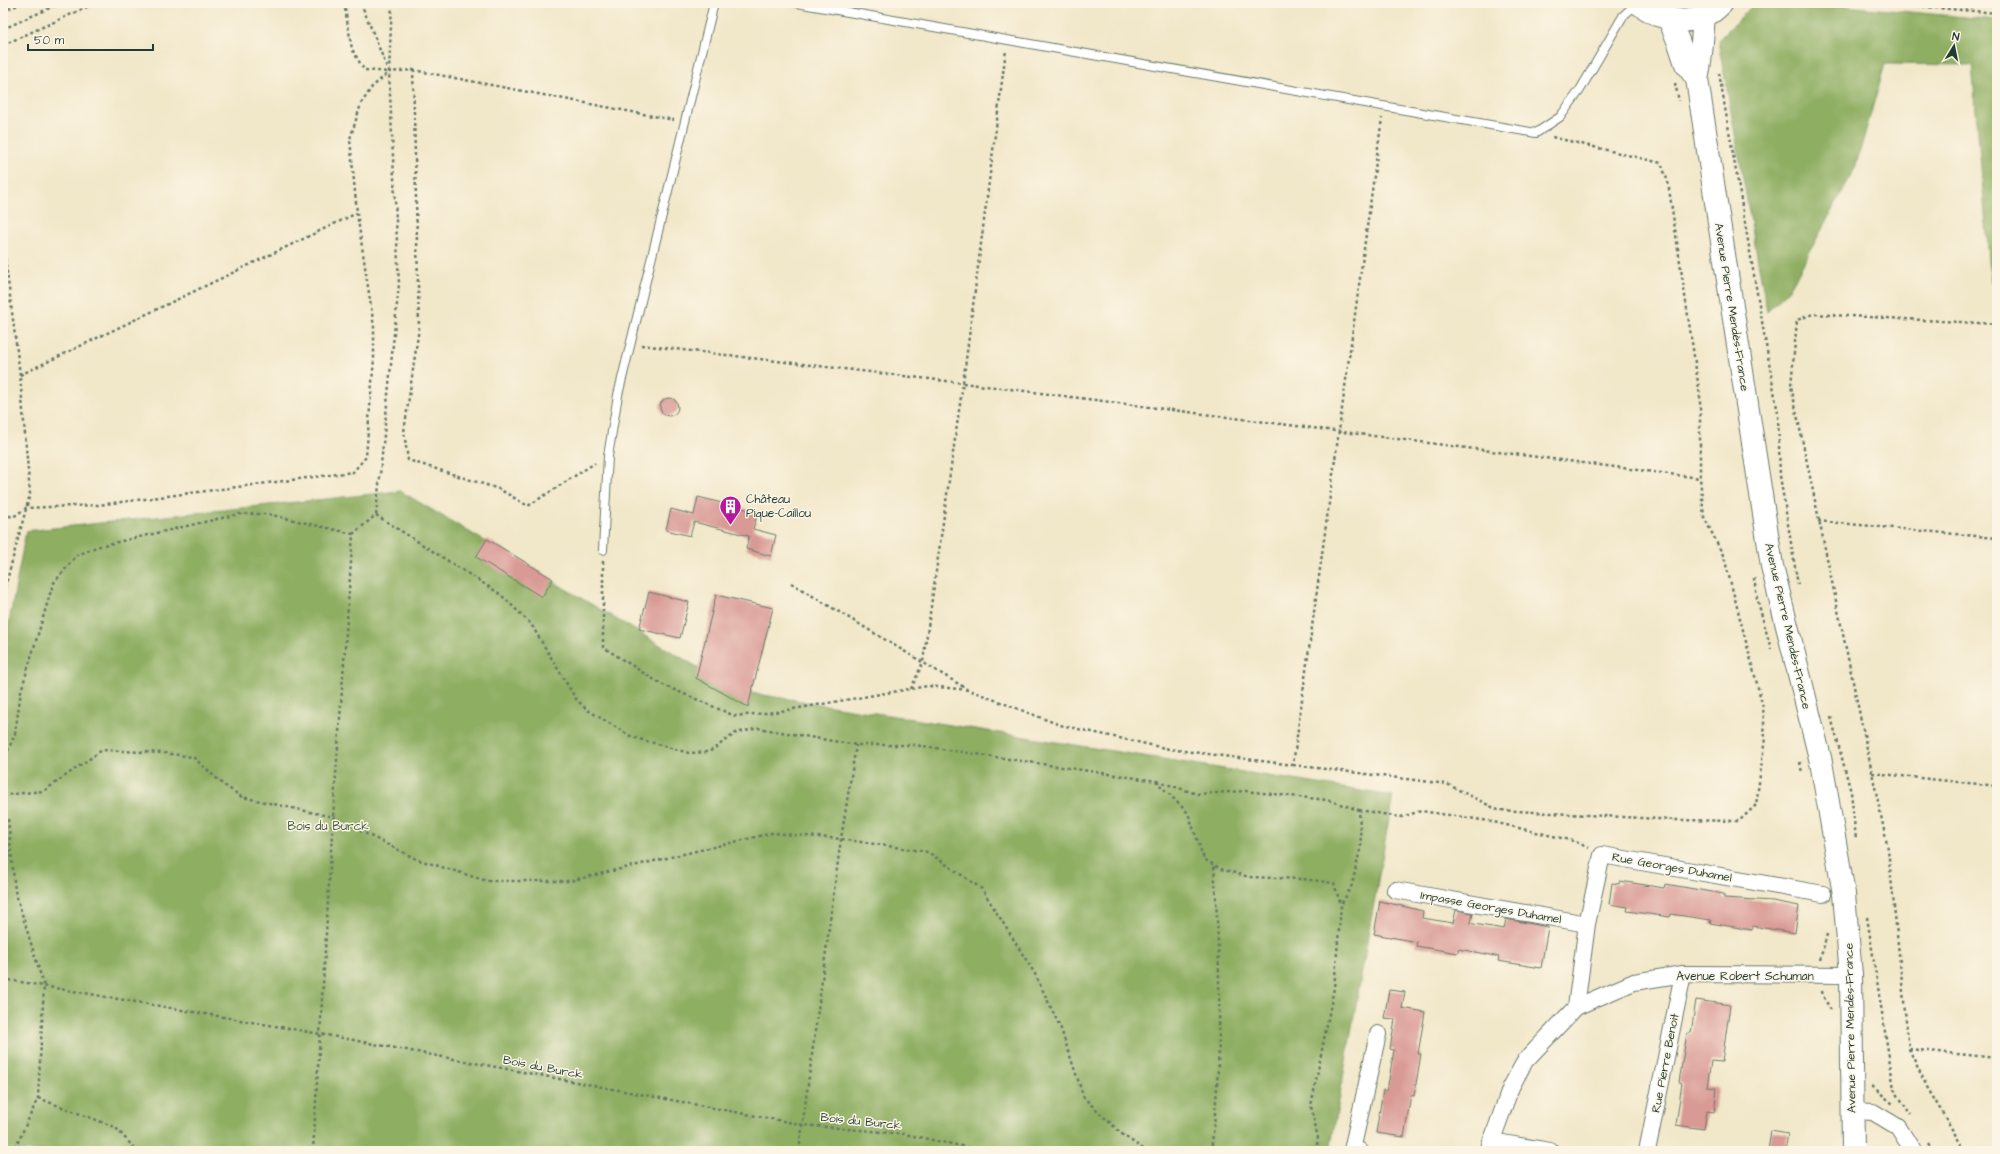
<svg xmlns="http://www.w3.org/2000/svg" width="2000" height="1154" viewBox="0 0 2000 1154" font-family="'Architects Daughter',sans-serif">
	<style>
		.forest { fill: #8eae62; stroke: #56764b }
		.building { fill: #d99994 }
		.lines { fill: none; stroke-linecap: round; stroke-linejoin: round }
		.service-casing { stroke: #687868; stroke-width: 10 }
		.minor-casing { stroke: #687868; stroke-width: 18 }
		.secondary-casing { stroke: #687868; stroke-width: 24 }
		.path { stroke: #687868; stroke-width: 2.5; stroke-dasharray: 3 3; stroke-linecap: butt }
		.service { stroke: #fff; stroke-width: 8 }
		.minor { stroke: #fff; stroke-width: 16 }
		.secondary { stroke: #fff; stroke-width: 22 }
		.labels { text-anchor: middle; stroke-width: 3; stroke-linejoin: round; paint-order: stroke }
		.street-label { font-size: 12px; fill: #1f3d34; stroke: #fcf5e5 }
		.poi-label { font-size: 12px; fill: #1f3d34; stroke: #fcf5e5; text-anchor: start }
		.park-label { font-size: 12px; fill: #3d5940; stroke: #fcf5e5 }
	</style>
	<rect width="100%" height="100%" fill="#fcf5e5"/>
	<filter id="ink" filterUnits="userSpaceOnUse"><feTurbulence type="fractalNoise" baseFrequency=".025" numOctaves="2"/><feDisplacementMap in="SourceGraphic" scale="8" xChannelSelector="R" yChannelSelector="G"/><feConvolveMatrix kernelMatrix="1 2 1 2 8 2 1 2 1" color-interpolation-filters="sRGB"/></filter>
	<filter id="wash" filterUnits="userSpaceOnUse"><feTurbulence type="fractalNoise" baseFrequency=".012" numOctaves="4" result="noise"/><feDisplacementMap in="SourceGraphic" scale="16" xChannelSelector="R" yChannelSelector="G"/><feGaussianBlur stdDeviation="0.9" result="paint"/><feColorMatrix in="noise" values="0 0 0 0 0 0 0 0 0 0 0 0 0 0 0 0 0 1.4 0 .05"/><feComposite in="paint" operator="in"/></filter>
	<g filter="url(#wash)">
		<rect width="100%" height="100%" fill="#f1e7c9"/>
		<path class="forest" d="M1755,3H1813L1997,20V284L1991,282L1972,65L1885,64L1855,168L1789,290L1767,311L1718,40Z
			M400,491L738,691L1393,796L1330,1151H3V655L26,531Z"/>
		<g id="blocks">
			<path class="building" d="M660 407a9 9 0 1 1 18 0a9 9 0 1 1-18 0Z
				M698,497L758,512L753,529L776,535L771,556L746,549L749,536L694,522L690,536L666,530L671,509L694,515Z
				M487,539L553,579L542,597L476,557Z
				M649,592L689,602L680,638L639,629Z
				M716,595L773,608L748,707L696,678Z
				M1620,881L1664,888L1665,884L1724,894V898L1773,901L1799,906L1795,933L1752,926V930L1710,923L1711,920L1671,914L1670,917L1627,911L1628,907L1609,904L1612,883L1619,884Z
				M1380,901L1423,911L1422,918L1453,923L1456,910L1473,913L1471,923L1474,924L1504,929L1506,919L1548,927L1541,968L1498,961L1499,957L1481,953L1458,949V953L1416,946L1417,942L1374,934Z
				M1389,990L1405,992L1402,1008L1425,1012L1418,1054H1421L1414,1096L1411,1095L1404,1137L1376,1133L1383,1090L1387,1091L1394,1050L1390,1049L1395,1019L1384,1018Z
				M1696,1000L1730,1005L1722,1062L1711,1061L1707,1087L1717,1088L1714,1112L1707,1111L1704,1129L1676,1125L1682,1083L1679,1082L1687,1033H1691Z
				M1771,1131L1788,1134L1785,1151H1768Z"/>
		</g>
	</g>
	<g filter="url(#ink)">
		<use href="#blocks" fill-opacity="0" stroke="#687868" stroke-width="1"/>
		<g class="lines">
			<defs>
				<path id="service" d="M797,3L1536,133L1560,117L1580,90L1623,16L1637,3
					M603,550L608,456L618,395L714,3"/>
				<path id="minor" d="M1395,890L1587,924
					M1576,1007L1587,924L1602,855L1823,894
					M1853,1111L1873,1112L1898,1127L1913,1151
					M1491,1141L1550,1151
					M1360,1151L1352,1150L1378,1034
					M1488,1151L1511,1087L1525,1061L1576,1007L1634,982L1683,974L1851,975
					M1647,1151L1683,974"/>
				<path id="secondary" d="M1638,3C1664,22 1697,30 1722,3
					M1704,15C1702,37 1702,59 1697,79L1772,566L1821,762L1844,894L1851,975L1853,1151
					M1669,19L1679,43L1686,64L1697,79"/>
			</defs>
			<use href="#service" class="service-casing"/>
			<use href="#minor" class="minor-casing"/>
			<use href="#secondary" class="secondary-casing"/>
			<path class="path" d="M344,3L352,49L364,70L388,72
				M361,3L388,70
				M1881,3L1997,13
				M1741,8L1746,3
				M3,11L23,3
				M3,29L61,3
				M3,45L96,3
				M413,70L674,120
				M1719,73L1778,414L1780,476L1798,585
				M1675,83L1679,101
				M3,241L20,375L30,494L3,595
				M641,345L963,383L1700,478
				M20,375L357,213
				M3,514L13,517L26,508L98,505L353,472L366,457L374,358V327L357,213L350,139L361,104L372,87L389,72L413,70L419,328L404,432L408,460L499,489L528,506L595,463
				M376,515L500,594L531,624L576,699L586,709L632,737L689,753L709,752L736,733L758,728L856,745H915L1156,781L1188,813L1204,859L1221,869L1249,877L1303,879L1334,883L1341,906L1334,988L1311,1106L1318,1138L1316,1151
				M1818,521L1997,538
				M603,561V647L661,684L735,716L775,712L928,686L969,690L1060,725L1169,749L1293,765L1382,118
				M1754,578L1757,598L1771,649
				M791,583L967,689
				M911,689L923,662L963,383L1006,50
				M1831,717L1851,792L1856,839
				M3,762L15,734L21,691L53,584L76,556L96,547L239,514H268L353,534
				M1800,762L1802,773
				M1293,765L1447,784L1498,810L1677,820L1739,821L1756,805L1765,738L1763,707L1724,557L1704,517L1700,478V396L1668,182L1661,163L1552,137
				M1872,773L1997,786
				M1157,781L1197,794L1245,791L1327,800L1359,810L1361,845L1352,885L1341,905
				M3,795L44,791L102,750L164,753L193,757L224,785L242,797L333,817L416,859L487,881H570L772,833L841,839L928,852L982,889L1035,974L1061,1029L1084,1098L1123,1135L1146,1151
				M1359,810L1401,817L1421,811L1489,821L1574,841L1589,848
				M3,816L8,819L15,891L44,986L38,1098L14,1151
				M1867,917L1894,1089L1911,1115
				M1820,960L1827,934
				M3,979L321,1034L804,1125L904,1134L985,1151
				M1822,991L1823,996L1832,1012
				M1909,1049L1997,1058
				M1872,1086L1893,1104
				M38,1098L115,1127L137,1151
				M1928,1143L1933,1151
				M1317,1150H1338
				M313,1151L333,817L353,534L376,515L399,284L389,72L392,3
				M799,1151L841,839L856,745
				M1211,1151C1223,1056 1220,960 1214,865
				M1965,1151L1927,1087L1909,1049L1888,849L1791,386L1797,320L1813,314L1997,324"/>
			<use href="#service" class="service"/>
			<use href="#minor" class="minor"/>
			<use href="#secondary" class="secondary"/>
		</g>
	</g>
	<defs>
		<symbol id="building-pin" viewBox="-11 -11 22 30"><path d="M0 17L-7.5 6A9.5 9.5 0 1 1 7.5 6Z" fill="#b5179e" stroke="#fcf5e5"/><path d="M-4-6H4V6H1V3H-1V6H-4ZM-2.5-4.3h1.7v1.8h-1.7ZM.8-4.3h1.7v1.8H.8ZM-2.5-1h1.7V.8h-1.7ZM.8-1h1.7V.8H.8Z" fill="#fff"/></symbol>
	</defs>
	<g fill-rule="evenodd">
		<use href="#building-pin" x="718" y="494" width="25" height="34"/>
	</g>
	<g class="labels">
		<g class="street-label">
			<text transform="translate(1732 307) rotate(81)" y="4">Avenue Pierre Mendès-France</text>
			<text transform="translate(1788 626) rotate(77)" y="4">Avenue Pierre Mendès-France</text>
			<text transform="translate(1672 867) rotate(10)" y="4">Rue Georges Duhamel</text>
			<text transform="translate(1491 907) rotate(10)" y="4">Impasse Georges Duhamel</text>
			<text x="1745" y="980">Avenue Robert Schuman</text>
			<text transform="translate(1850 1028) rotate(-91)" y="4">Avenue Pierre Mendès-France</text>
			<text transform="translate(1665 1063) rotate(-79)" y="4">Rue Pierre Benoit</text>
			<text transform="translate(543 1067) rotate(11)" y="4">Bois du Burck</text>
			<text transform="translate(861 1121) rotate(6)" y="4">Bois du Burck</text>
		</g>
		<g class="poi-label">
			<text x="746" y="503">Château<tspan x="746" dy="14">Pique-Caillou</tspan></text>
		</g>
		<g class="park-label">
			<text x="328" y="830">Bois du Burck</text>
		</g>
	</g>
	<rect width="2000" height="1154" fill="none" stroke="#fcf5e5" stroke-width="16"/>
	<g transform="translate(1954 46) rotate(10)" stroke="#fcf5e5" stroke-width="3" paint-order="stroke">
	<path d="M0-3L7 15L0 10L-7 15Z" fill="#1f3d34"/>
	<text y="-6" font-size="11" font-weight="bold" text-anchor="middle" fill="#1f3d34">N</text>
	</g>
	<path d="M28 44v6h125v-6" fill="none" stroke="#1f3d34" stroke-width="2"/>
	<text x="34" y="44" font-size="12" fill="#1f3d34" stroke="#fcf5e5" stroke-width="3" paint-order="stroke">50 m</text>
</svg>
